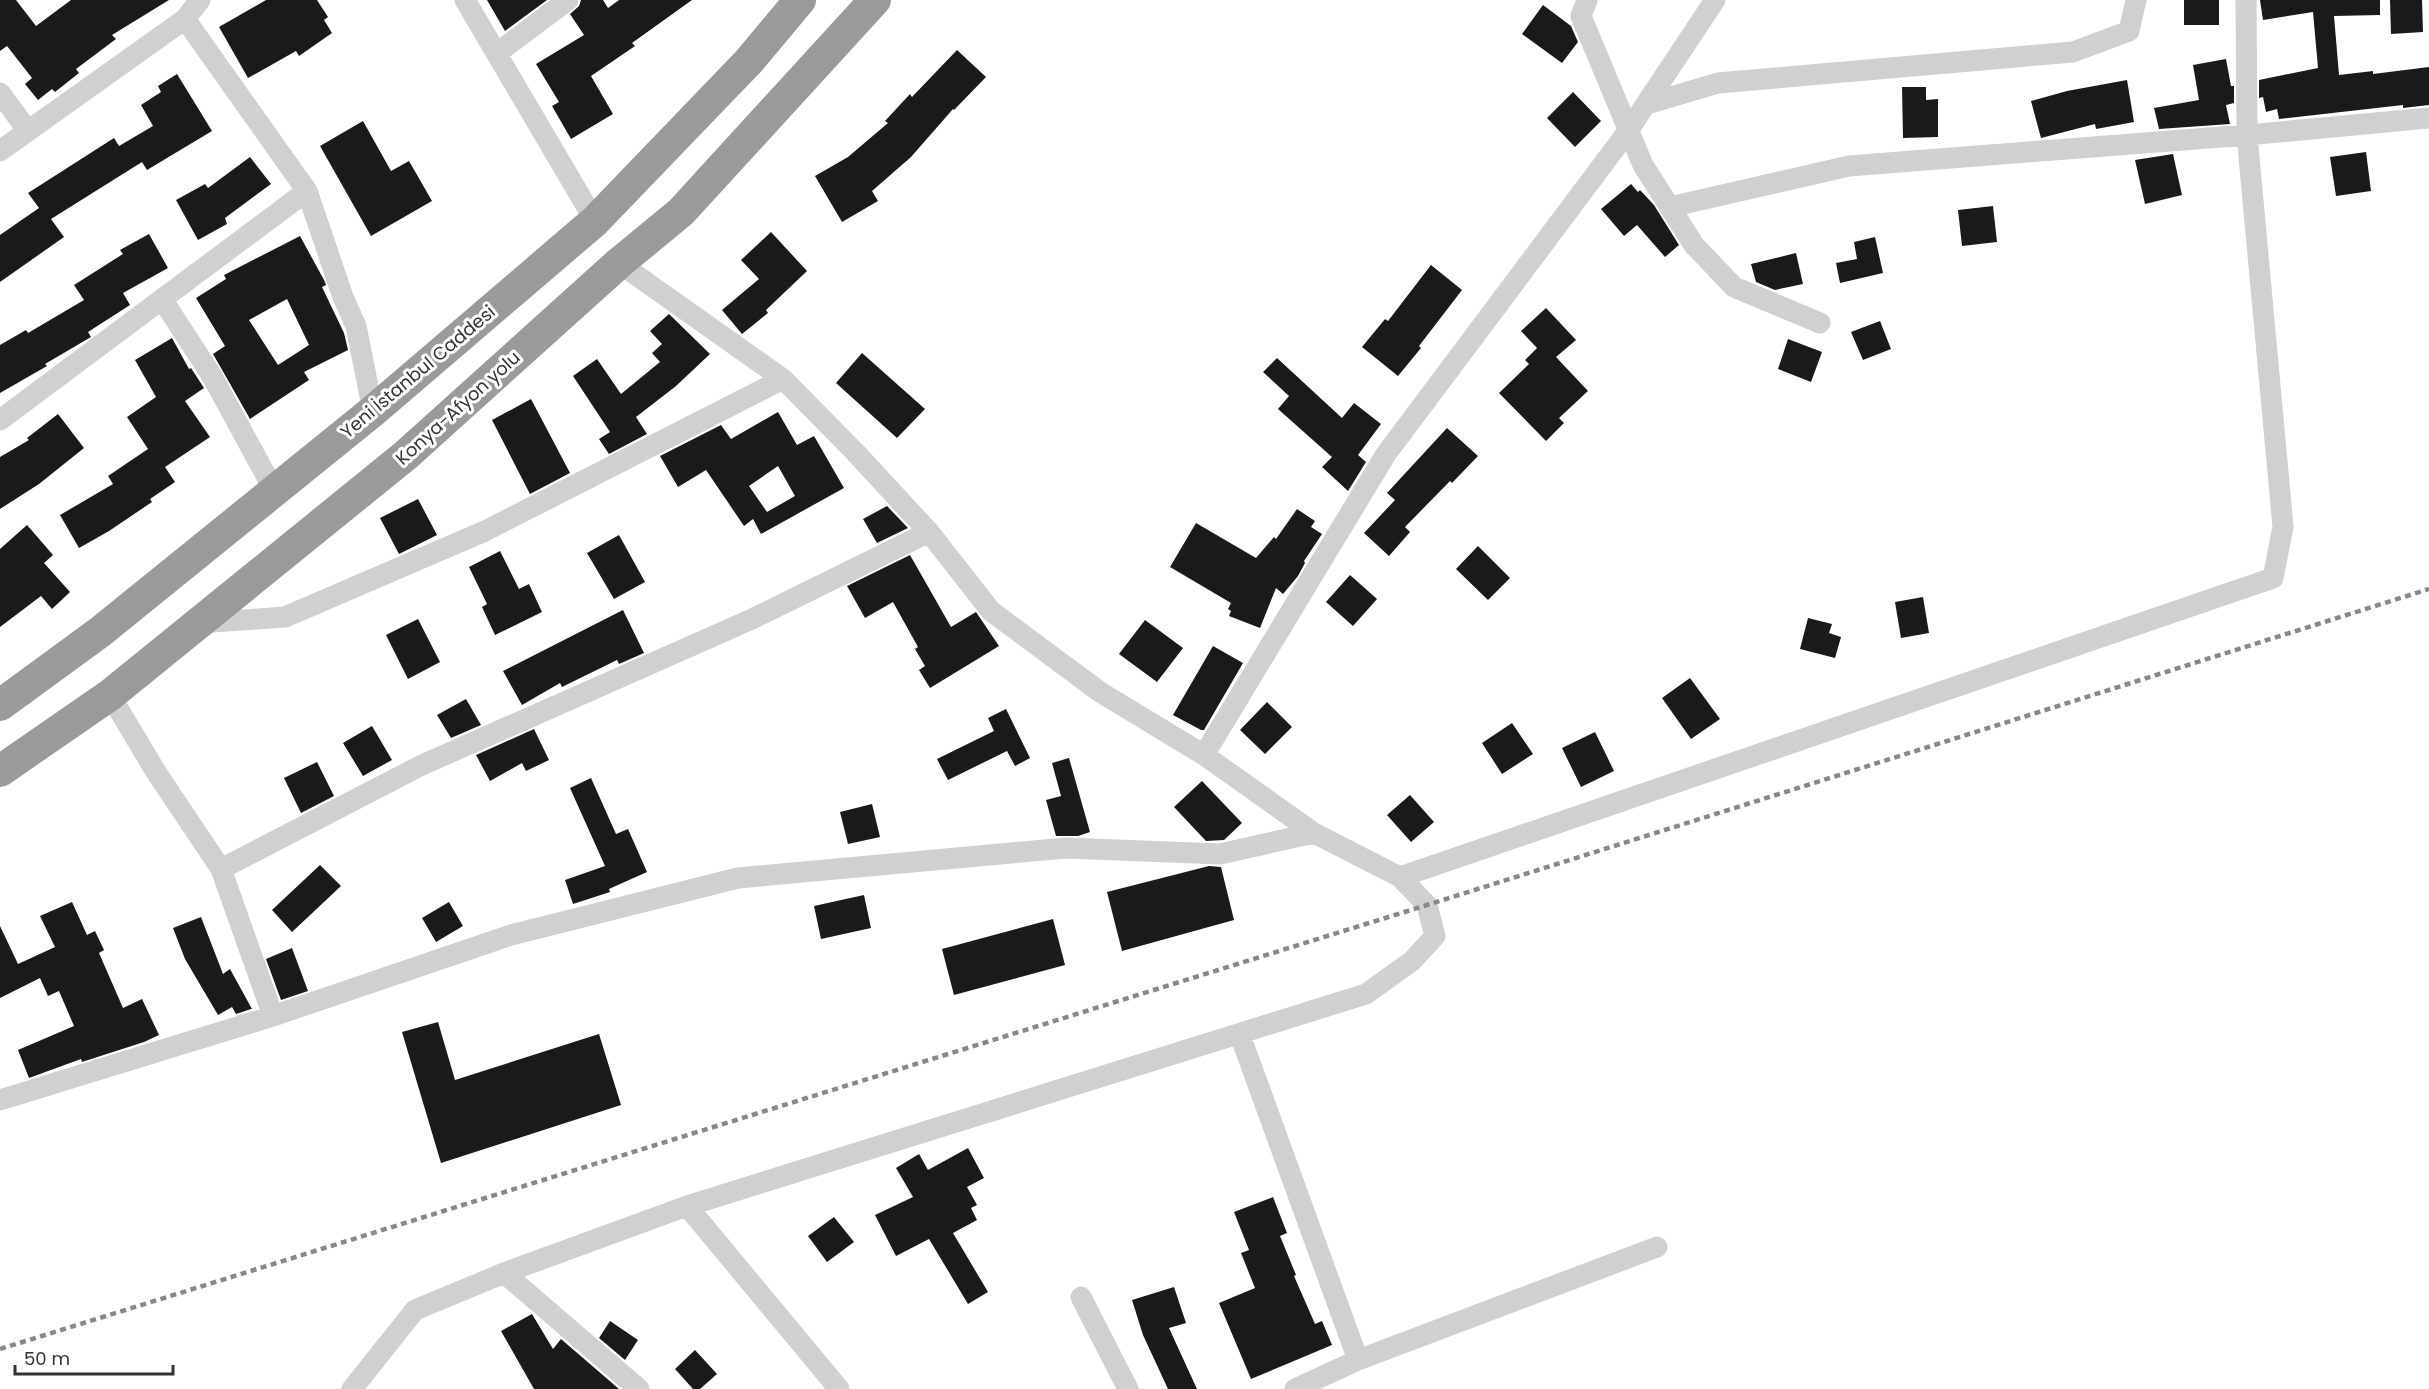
<svg xmlns="http://www.w3.org/2000/svg" width="2429" height="1389" viewBox="0 0 2429 1389" font-family="Poppins,sans-serif">
	<style>
		.building { fill: #1a1a1a; fill-rule: evenodd }
		.lines { fill: none; stroke-linecap: round; stroke-linejoin: round }
		.minor { stroke: #d0d0d0; stroke-width: 21 }
		.highway { stroke: #9a9a9a; stroke-width: 32 }
		.rail { stroke: #888; stroke-width: 4.5; stroke-dasharray: 6 4.5; stroke-linecap: butt }
		.labels { text-anchor: middle; stroke-width: 6; stroke-linejoin: round; paint-order: stroke }
		.street-label { font-size: 18px; fill: #333; stroke: #fff }
	</style>
	<rect width="100%" height="100%" fill="#fff"/>
	<path class="building" d="M0,0H16L36,26L71,0H169L112,35L116,39L76,69L79,73L55,92L52,89L38,100L25,84L32,78L7,46L0,51Z
		M266,0H317L328,17L324,20L332,33L299,56L296,51L248,78L219,27Z
		M487,0H547L505,31Z
		M581,0H603L608,8L619,0H692L632,43L635,46L591,76L613,114L571,139L552,106L559,102L536,64L584,35L570,14L579,6Z
		M2184,0H2219V25H2184Z
		M2260,0H2380V15L2334,16L2339,75L2373,71V74L2429,67V105L2403,108V105L2279,119L2277,109L2266,112L2263,97L2259,98V80L2318,68L2313,12L2263,20Z
		M2390,0H2422L2423,32L2391,34Z
		M1543,5L1571,26L1578,42L1562,63L1522,34Z
		M957,50L986,77L954,110L953,109L911,157L872,191L878,201L842,222L815,176L848,157L888,123L885,121L910,94L912,97Z
		M2226,59L2231,86H2234V103L2226,105L2230,124L2159,129L2154,108L2199,100L2193,65Z
		M177,74L212,131L147,170L142,162L51,219L64,237L0,282V235L39,208L28,193L114,138L119,146L153,126L141,105L161,92L158,86Z
		M2127,80L2134,122L2096,129L2095,124L2041,138L2031,101L2067,91Z
		M1902,87H1926V100L1938,99V137L1903,138Z
		M1573,92L1601,121L1575,147L1547,118Z
		M363,121L391,171L409,161L432,201L371,236L320,146Z
		M2366,152L2371,191L2336,196L2330,157Z
		M2173,154L2182,195L2145,204L2135,160Z
		M250,157L271,184L225,218L227,224L198,240L176,200L205,184L208,188Z
		M1631,184L1638,192L1640,190L1654,205L1679,245L1665,257L1637,225L1624,236L1601,209Z
		M1993,206L1997,242L1962,246L1958,210Z
		M771,232L807,271L766,310L768,313L742,334L722,310L759,279L741,260Z
		M149,234L168,268L123,293L130,305L88,332L91,337L45,364L47,366L0,393V345L26,330L28,333L84,300L74,285L123,254L120,250Z
		M300,236L324,280L326,285L322,287L344,333L348,350L304,372L309,380L250,419L213,354L225,346L196,298L226,279L224,275ZM287,299L309,345L278,365L249,320Z
		M1875,237L1883,273L1840,283L1836,263L1857,259L1854,242Z
		M1796,253L1803,284L1775,290L1756,282L1751,264Z
		M1431,265L1462,290L1419,346L1421,348L1398,376L1362,347L1385,319L1388,321Z
		M1546,308L1576,340L1556,357L1588,391L1559,418L1564,423L1546,441L1499,393L1529,364L1525,360L1537,348L1521,331Z
		M669,314L710,354L676,386L636,417L647,434L609,454L599,439L610,432L573,376L597,359L621,394L660,362L652,353L662,344L650,331Z
		M1880,321L1891,349L1863,360L1851,332Z
		M172,338L189,369L191,368L204,388L185,401L210,437L165,467L175,482L150,499L152,502L109,531L79,548L60,515L113,484L108,476L148,449L127,417L156,397L135,360Z
		M1788,339L1822,352L1811,382L1778,369Z
		M862,353L925,409L897,438L836,383Z
		M1277,358L1342,418L1354,403L1381,424L1358,455L1366,462L1348,491L1322,467L1332,457L1278,409L1289,396L1263,372Z
		M531,399L570,473L530,494L492,420Z
		M778,412L797,445L814,436L844,488L761,534L753,519L744,526L706,470L678,487L660,456L721,425L731,439ZM778,466L795,496L767,512L749,486Z
		M58,414L84,448L39,484L0,509V457L29,440L27,438Z
		M1447,428L1478,456L1452,483L1450,481L1405,527L1410,532L1389,556L1364,533L1395,500L1387,493Z
		M418,499L437,535L399,554L380,518Z
		M887,506L908,528L877,543L863,519Z
		M1297,509L1315,521L1311,527L1322,534L1304,561L1305,563L1298,576L1283,594L1276,588L1260,628L1229,616L1231,611L1228,609L1231,603L1170,567L1196,523L1256,558L1274,537L1276,539Z
		M27,525L53,555L44,563L70,592L52,609L41,596L0,627V549Z
		M619,535L645,582L614,599L587,553Z
		M1478,546L1510,578L1488,600L1456,569Z
		M500,551L519,589L529,584L542,612L495,635L482,607L487,604L469,567Z
		M910,555L951,627L976,612L999,646L930,688L919,670L925,666L915,649L918,647L893,602L865,618L847,586Z
		M1350,575L1377,599L1353,626L1326,602Z
		M1923,597L1929,633L1901,638L1895,602Z
		M623,610L644,653L619,664L617,660L562,687L560,683L522,705L503,671Z
		M1808,618L1832,624L1829,633L1841,637L1835,658L1800,649Z
		M418,619L440,662L408,679L386,635Z
		M1145,620L1183,648L1157,682L1119,654Z
		M1213,646L1243,663L1204,730H1201L1173,715Z
		M1690,678L1720,719L1691,739L1662,698Z
		M466,699L481,725L451,738L437,715Z
		M1267,702L1292,727L1265,754L1240,730Z
		M1006,709L1030,758L1015,766L1007,751L948,780L937,759L994,731L988,718Z
		M1512,723L1533,754L1502,774L1482,743Z
		M372,726L392,760L363,776L343,743Z
		M534,729L549,760L526,771L522,763L490,781L476,755Z
		M1595,732L1614,771L1581,787L1562,748Z
		M1069,758L1090,832L1078,836H1056L1046,800L1061,796L1052,763Z
		M317,762L334,796L301,813L284,778Z
		M591,778L616,834L628,829L647,872L609,889L610,892L573,904L565,880L605,866L570,788Z
		M1202,781L1242,823L1224,840L1206,841L1174,807Z
		M1410,795L1434,822L1411,842L1387,815Z
		M872,804L880,837L848,844L840,812Z
		M320,865L341,886L292,932L272,910Z
		M1209,866L1221,867L1234,920L1122,951L1107,892Z
		M864,895L871,928L821,939L814,906Z
		M72,902L87,935L95,931L104,950L99,953L123,1008L142,999L159,1035L144,1042L82,1062L81,1059L29,1078L18,1050L74,1026L59,991L48,996L40,978L0,998V926L18,964L55,947L40,916Z
		M449,902L463,926L436,942L422,918Z
		M201,917L223,974L230,969L252,1009H251L236,1014L232,1007L218,1015L185,959L173,928Z
		M1053,919L1065,965L954,995L942,949Z
		M292,948L308,991L281,1000L266,959Z
		M438,1022L455,1080L599,1034L621,1105L441,1163L402,1032Z
		M968,1148L984,1178L967,1187L977,1205L971,1208L977,1220L953,1233L988,1292L968,1304L929,1239L896,1256L875,1215L913,1197L896,1168L919,1154L928,1170Z
		M1273,1197L1287,1233L1280,1236L1296,1275L1294,1276L1315,1324L1322,1321L1332,1345L1251,1379L1219,1303L1255,1288L1241,1253L1249,1250L1234,1212Z
		M834,1217L854,1242L827,1262L808,1236Z
		M1174,1287L1186,1323L1169,1328L1197,1389H1168L1143,1335L1132,1300Z
		M532,1314L553,1349L561,1339L619,1389H534L501,1331Z
		M610,1321L638,1340L625,1360L599,1338Z
		M695,1350L717,1374L700,1389H693L675,1369Z"/>
	<g class="lines">
		<path class="minor" d="M465,0L595,221
			M1587,0L1581,16L1643,165L1694,245L1734,287L1820,323
			M185,19L307,191L343,297L356,326L373,411
			M497,53L568,0
			M0,93L28,131
			M1647,104L1718,83L2073,52L2129,31L2136,0
			M0,151L185,19L200,0
			M1670,207L1849,166L2247,135L2429,118
			M162,299L212,376L274,490
			M0,420L307,191
			M199,623L285,617L485,531L783,379
			M110,695L156,772L221,869L273,1016
			M1204,755L1386,454L1628,131L1715,0
			M221,869L422,765L752,619L929,532
			M1400,877L2273,578L2283,527L2247,135L2246,0
			M1240,1035L1358,1360
			M0,1100L273,1016L511,935L738,878L1066,848L1220,854L1314,833
			M687,1206L839,1389
			M504,1273L639,1389
			M1081,1297L1128,1389
			M352,1389L415,1310L504,1273L687,1206L1366,994L1412,961L1435,936L1427,905L1400,877L1314,833L1204,755L1100,692L991,611L929,532L855,452L783,379L619,263
			M1295,1389L1358,1360L1657,1247"/>
		<path class="highway" d="M0,705L100,632L373,411L595,221L749,61L800,0
			M0,771L110,695L406,455L619,263L681,212L875,0"/>
		<path class="rail" d="M0,1349L1427,905L2429,589"/>
	</g>
	<g class="labels">
		<g class="street-label">
			<text transform="translate(418 372) rotate(-40)" y="6">Yeni İstanbul Caddesi</text>
			<text transform="translate(458 408) rotate(-42)" y="6">Konya-Afyon yolu</text>
		</g>
	</g>
	<path d="M15 1365v9h158v-9" fill="none" stroke="#333333" stroke-width="3"/>
	<text x="24" y="1365" font-size="18" fill="#333333" stroke="#ffffff" stroke-width="4.5" paint-order="stroke">50 m</text>
</svg>
